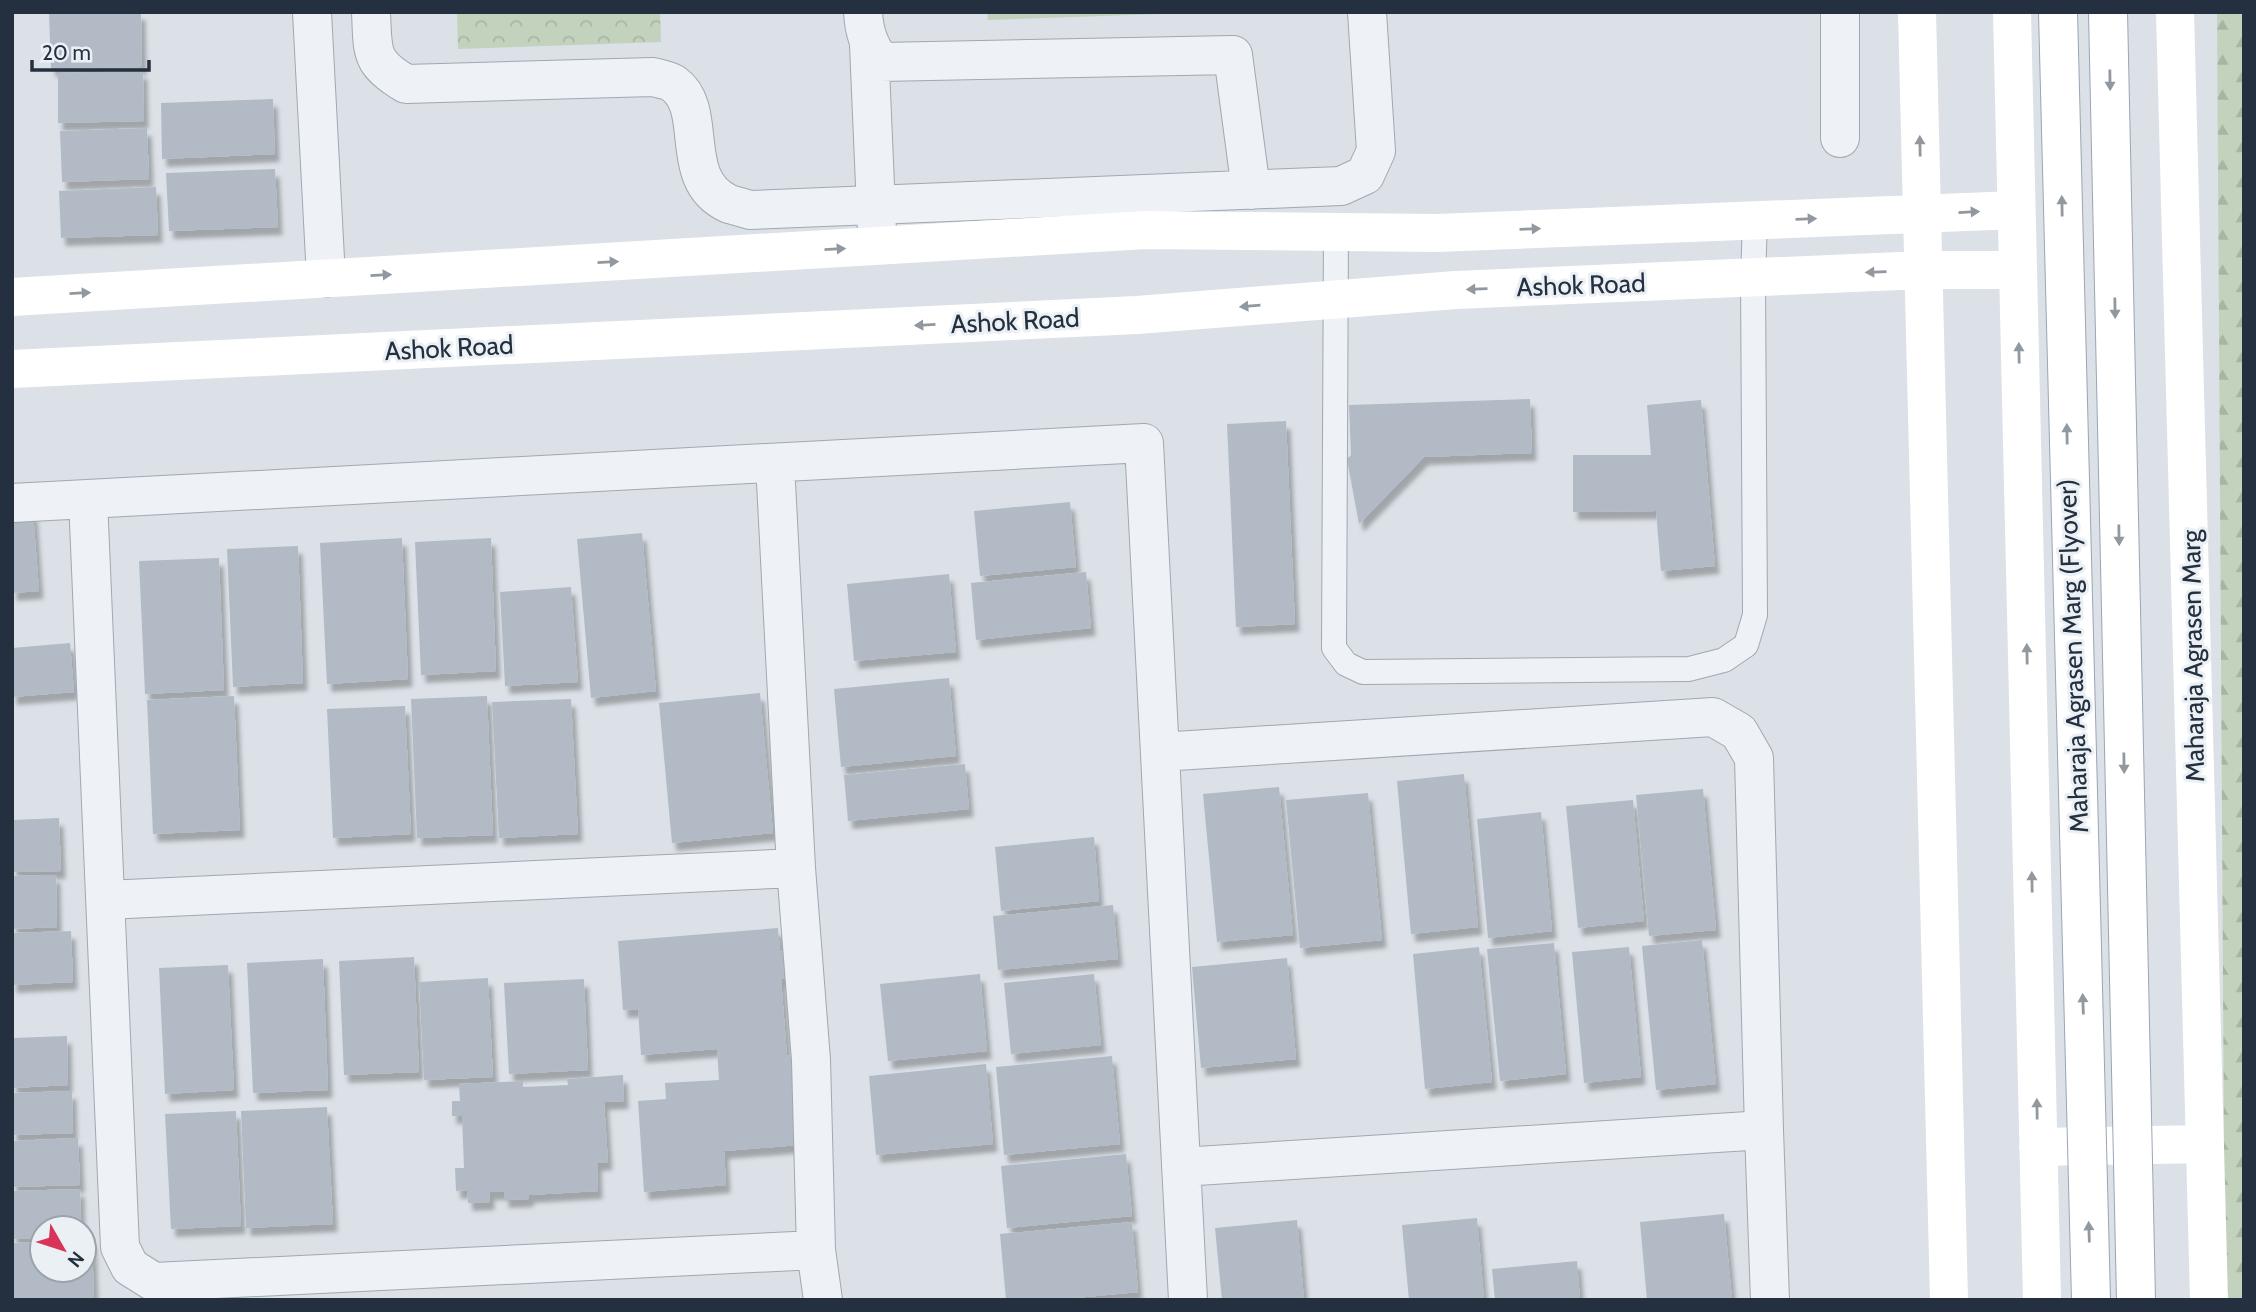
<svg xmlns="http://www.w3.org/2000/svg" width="2256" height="1312" viewBox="0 0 2256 1312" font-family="Cabin,sans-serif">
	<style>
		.forest { fill: url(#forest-firs) }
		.park { fill: url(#park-crowns) }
		.building { fill: #b2bbc5; filter: url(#shadow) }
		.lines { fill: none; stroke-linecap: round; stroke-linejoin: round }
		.lane-casing { stroke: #a0a8b1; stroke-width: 26 }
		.street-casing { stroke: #a0a8b1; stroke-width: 40 }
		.lane { stroke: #eef1f5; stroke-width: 24 }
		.street { stroke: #eef1f5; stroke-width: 38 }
		.secondary { stroke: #fff; stroke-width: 38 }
		.primary-bridge-casing { stroke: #9aa6b4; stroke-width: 40; stroke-linecap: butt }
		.primary-bridge { stroke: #fff; stroke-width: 38 }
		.oneway { fill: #92989f }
		.labels { text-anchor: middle; stroke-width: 6; stroke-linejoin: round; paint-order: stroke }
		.street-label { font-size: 26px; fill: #24303f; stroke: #ebf0f5 }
	</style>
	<defs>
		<pattern id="forest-firs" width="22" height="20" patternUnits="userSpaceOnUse" patternTransform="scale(1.75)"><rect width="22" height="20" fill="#c3d2bc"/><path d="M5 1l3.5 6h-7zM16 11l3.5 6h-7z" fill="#a7b5a3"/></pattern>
		<pattern id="park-crowns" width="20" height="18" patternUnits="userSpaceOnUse" patternTransform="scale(1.75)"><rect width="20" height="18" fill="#c3d2bc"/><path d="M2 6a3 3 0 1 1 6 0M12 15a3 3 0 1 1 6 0" fill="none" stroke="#a7b5a3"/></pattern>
		<filter id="shadow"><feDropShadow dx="4.5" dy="8" stdDeviation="2" flood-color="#0004"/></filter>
	</defs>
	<rect width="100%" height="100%" fill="#dbe1e7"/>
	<path class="forest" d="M2217,12H2244V1300H2225Z"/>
	<path class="park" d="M457,12H660L661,42L458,49Z
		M987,12H1190V13L988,20Z"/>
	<path class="building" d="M49,12H141L142,67L51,69Z
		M143,71L144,121L58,123V73Z
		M273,99L275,154L162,159L161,103Z
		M147,128L149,179L62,182L60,131Z
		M275,169L278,227L169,231L166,173Z
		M156,187L158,235L61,238L59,191Z
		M1530,399L1532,453L1424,457L1359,524L1347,459L1351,455L1349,405Z
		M1701,400L1715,566L1661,571L1656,511L1573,512V455H1651L1647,405Z
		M1286,421L1295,624L1236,627L1227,424Z
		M1070,502L1076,567L980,576L974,511Z
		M33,512L39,591L12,593V514Z
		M642,533L656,691L591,698L577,539Z
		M402,538L408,679L327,684L320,543Z
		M491,538L496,671L421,675L415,542Z
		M298,546L303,683L233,687L227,549Z
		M219,558L224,690L145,694L139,561Z
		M1086,572L1091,628L976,640L971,583Z
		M949,574L956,652L854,661L847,584Z
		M571,587L578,682L505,686L500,592Z
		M70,643L74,692L12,697V648Z
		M949,678L956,756L841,767L834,689Z
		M760,693L773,833L672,843L659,703Z
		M234,696L240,830L153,834L147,700Z
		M487,696L493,835L417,838L411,699Z
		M571,699L578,834L499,838L492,702Z
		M405,706L411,834L333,838L327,709Z
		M965,764L969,809L848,821L844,775Z
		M1464,774L1478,927L1411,934L1397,781Z
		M1279,787L1293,935L1217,942L1203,794Z
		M1703,789L1716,930L1649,936L1636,795Z
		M1368,793L1382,940L1300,948L1286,800Z
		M1633,800L1644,921L1578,928L1566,806Z
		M1541,812L1552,931L1488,938L1477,819Z
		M59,818L61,871L12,872V820Z
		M1094,837L1099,901L1001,911L995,847Z
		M56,875L57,927L12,929V876Z
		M1113,905L1118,959L998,970L993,916Z
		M778,928L780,952L785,951L787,978L781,979L787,1056L805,1055L799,1145L724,1151L726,1185L644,1192L638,1101L666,1099L665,1083L719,1080L717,1049L641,1055L638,1009L623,1010L618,941Z
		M71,931L73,982L12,985V933Z
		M1702,940L1716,1084L1656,1090L1642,946Z
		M1554,943L1566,1074L1500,1081L1487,949Z
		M1479,947L1492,1082L1425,1089L1413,954Z
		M1629,947L1641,1077L1584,1083L1572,952Z
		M414,957L419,1072L344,1075L339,961Z
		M1287,958L1296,1059L1201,1068L1192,967Z
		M323,959L328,1090L253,1093L247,963Z
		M228,965L234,1090L165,1094L159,968Z
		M980,974L987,1051L888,1061L880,984Z
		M1094,974L1101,1045L1011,1054L1004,983Z
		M488,978L493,1077L424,1080L419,982Z
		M584,979L588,1070L509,1074L504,983Z
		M67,1036L68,1085L12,1088V1038Z
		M1112,1056L1120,1144L1004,1155L996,1067Z
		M986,1064L993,1144L876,1155L869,1076Z
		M623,1075L624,1101L604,1102L608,1162L597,1163L598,1191L529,1195V1199L504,1200V1192H490V1202L468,1203L467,1190L456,1191L455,1168H464L462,1116H452V1101H460L459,1084L523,1081V1087L568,1085L567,1079Z
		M72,1091L73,1133L12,1135V1093Z
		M327,1107L333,1224L246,1228L241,1111Z
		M236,1111L241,1226L171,1229L165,1114Z
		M78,1138L80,1185L12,1187V1141Z
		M1126,1154L1132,1216L1007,1228L1001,1166Z
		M80,1189L81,1228H42V1238L12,1239V1191Z
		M1724,1214L1732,1300H1647L1640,1222Z
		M1477,1218L1484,1300H1409L1402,1225Z
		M1297,1220L1304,1300H1222L1215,1228Z
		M1132,1222L1138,1292L1054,1300H1006L1000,1234Z
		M84,1240H92L94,1300H12V1243L42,1242V1270H84Z
		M1577,1261L1580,1300H1495L1492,1269Z"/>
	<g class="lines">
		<defs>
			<path id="lane" d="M1336,232L1334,648L1346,664L1363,672L1689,669L1724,660L1746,645L1755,615L1753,278L1755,221"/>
			<path id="street" d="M312,12L326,278
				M371,12C373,52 369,62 406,84L653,77C660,79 669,80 674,84C710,110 676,180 729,204C736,206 744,208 750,210L1341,186L1365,175L1376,151L1367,12
				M863,12C864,32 869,45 880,62L1233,55L1251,190
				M1840,12V138
				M869,45L877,232
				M775,463L796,868L811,1060L816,1250L823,1300
				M88,499L120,1247L130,1267L154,1282L816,1250
				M12,503L1144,443L1188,1300
				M1160,752L1713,717L1739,732L1754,758L1764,1130L1770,1300
				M106,900L796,868
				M1181,1167L1764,1130"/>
		</defs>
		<use href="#lane" class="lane-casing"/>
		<use href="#street" class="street-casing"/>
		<use href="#lane" class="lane"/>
		<use href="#street" class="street"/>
		<path class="secondary" d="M1917,12L1949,1300
			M2012,12L2042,1300
			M2175,12L2209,1300
			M12,297L1146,230L1437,233L2016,210
			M12,369L1137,315L1456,290L1923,270H2017
			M2038,1147L2205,1144"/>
		<defs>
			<path id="primary-bridge" d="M2058,12L2091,1300
				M2108,12L2136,1300"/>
		</defs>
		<use href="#primary-bridge" class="primary-bridge-casing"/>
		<use href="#primary-bridge" class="primary-bridge"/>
	</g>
	<defs><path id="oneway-solid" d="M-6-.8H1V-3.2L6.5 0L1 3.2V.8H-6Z" transform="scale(1.75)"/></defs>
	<g class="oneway">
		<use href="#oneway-solid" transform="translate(2110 80) rotate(89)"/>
		<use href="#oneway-solid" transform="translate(1920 146) rotate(-91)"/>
		<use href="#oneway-solid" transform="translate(2062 206) rotate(-91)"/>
		<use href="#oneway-solid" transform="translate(1969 212) rotate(-3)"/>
		<use href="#oneway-solid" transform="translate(1806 219) rotate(-2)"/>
		<use href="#oneway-solid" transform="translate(1530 229) rotate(-2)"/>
		<use href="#oneway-solid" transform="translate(835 249) rotate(-3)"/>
		<use href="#oneway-solid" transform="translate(608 262) rotate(-3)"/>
		<use href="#oneway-solid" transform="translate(1876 272) rotate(178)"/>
		<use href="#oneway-solid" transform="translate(381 275) rotate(-3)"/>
		<use href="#oneway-solid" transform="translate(1477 289) rotate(178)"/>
		<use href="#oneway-solid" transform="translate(80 293) rotate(-3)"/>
		<use href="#oneway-solid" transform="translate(1250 306) rotate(175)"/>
		<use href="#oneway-solid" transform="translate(2115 308) rotate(89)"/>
		<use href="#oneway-solid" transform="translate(925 325) rotate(177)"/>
		<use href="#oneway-solid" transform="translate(2019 353) rotate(-91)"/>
		<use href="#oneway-solid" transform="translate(2067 434) rotate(-91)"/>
		<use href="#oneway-solid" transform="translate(2119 535) rotate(89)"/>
		<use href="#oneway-solid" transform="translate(2027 654) rotate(-91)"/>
		<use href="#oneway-solid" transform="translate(2124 763) rotate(89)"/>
		<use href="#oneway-solid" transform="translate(2032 882) rotate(-91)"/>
		<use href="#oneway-solid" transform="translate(2083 1004) rotate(-92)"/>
		<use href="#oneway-solid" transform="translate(2037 1109) rotate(-91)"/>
		<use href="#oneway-solid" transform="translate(2089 1232) rotate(-92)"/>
	</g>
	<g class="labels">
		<g class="street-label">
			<text transform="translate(1581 285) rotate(-2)" y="9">Ashok Road</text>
			<text transform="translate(1015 321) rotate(-3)" y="9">Ashok Road</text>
			<text transform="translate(449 348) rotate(-3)" y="9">Ashok Road</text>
			<text transform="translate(2073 656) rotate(-92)" y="9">Maharaja Agrasen Marg (Flyover)</text>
			<text transform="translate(2193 656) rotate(-91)" y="9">Maharaja Agrasen Marg</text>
		</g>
	</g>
	<rect width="2256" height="1312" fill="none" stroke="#24303f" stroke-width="28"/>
	<g transform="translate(63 1249) rotate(129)"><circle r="33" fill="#ebf0f5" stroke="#9ba3ac" stroke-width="2"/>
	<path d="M0-5L12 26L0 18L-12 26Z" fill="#da335a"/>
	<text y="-10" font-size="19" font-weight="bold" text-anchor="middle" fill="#24303f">N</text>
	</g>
	<path d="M32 60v10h117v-10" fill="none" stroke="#24303f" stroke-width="3.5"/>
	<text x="42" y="60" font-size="21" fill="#24303f" stroke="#ebf0f5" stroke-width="5" paint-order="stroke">20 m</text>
</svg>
